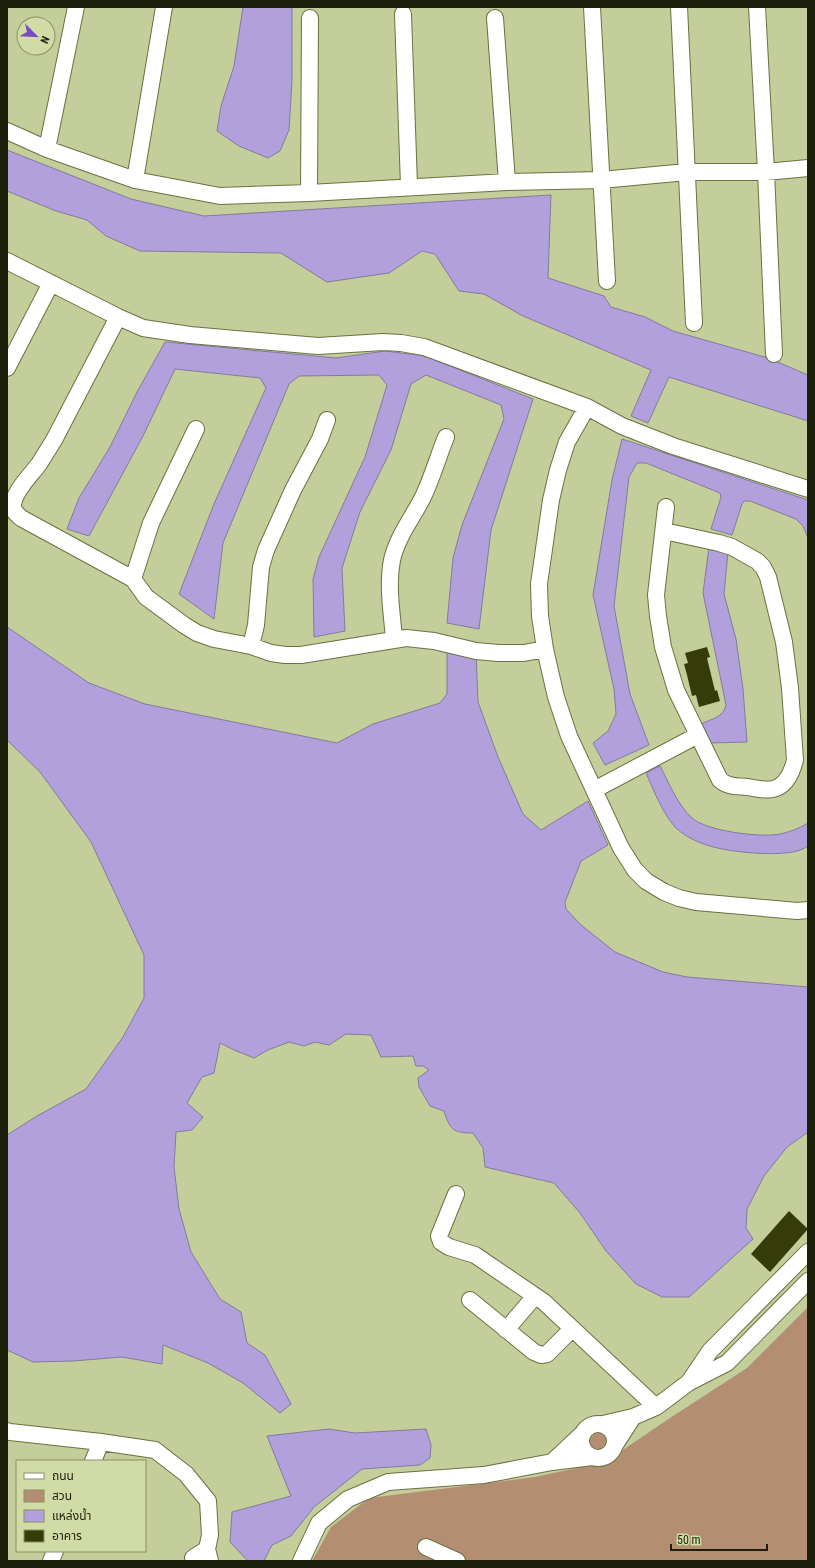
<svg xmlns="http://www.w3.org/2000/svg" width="815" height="1568" viewBox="0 0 815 1568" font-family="'Roboto Condensed','Noto Sans Thai',sans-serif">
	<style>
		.green { fill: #b48e72 }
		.water { fill: #b1a0dc; stroke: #847a9d }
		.building { fill: #353c0a }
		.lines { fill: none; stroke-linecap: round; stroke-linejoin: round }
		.minor-casing { stroke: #697241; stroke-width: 18 }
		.minor { stroke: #fff; stroke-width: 16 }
	</style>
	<rect width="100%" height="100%" fill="#c4ce9a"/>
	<path class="green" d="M808,1307V1561H312L331,1527L369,1498L535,1477L605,1462L670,1418L747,1368Z
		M588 1441a10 10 0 1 1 20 0a10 10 0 1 1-20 0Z"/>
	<path class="water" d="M243,7H292V81L289,130L280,151L268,158L239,146L217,131L221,106L234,66Z
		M7,150L131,199L204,216L551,195L548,278L604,296L611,307L645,317L673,331L768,358L808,375V421L669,377L648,423L631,416L651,370L523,316L484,294L459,291L435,254L422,251L389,273L327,282L281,253L140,251L106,236L87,220L56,211L7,191Z
		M165,342L336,358L385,351L425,356L533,399L491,530L479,629L447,623L453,558L462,525L504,419L501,405L426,375L411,384L391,450L360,512L342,568L345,631L314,637L313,579L319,557L365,457L387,385L379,375L299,376L289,384L223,543L214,619L179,594L214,504L266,388L260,378L175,369L143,436L89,536L67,529L79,498L110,447L137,392Z
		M622,439L808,500V538L803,526L796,519L750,501H744L742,504L732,535L711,529L721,497L720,493L646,463H637L629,477L614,606L630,694L649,745L605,765L593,743L608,731L616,714L614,689L593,595L612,480Z
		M709,547L728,552L724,594L736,639L743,689L747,742L711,743L701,724C711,719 724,717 726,705L703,593Z
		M7,627L89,683L145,704L337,743L373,724L440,703L447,694V644L476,652L478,702L498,757L523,814L541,830L588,801L608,845L581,861L565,902L566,909L581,925L615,952L663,972L687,977L808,987V1132L787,1147L764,1176L747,1209L746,1228L753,1239L689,1297H662L636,1284L606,1251L580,1213L554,1183L485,1167L483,1148L473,1133C452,1133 450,1129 444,1111L430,1106L419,1087L418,1078L429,1070L423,1066H416L413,1056L381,1057L371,1035L346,1034L329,1045L315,1042L304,1046L289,1042L268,1050L254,1058L234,1050L220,1043L214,1073L202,1077L187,1103L203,1117L192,1130L176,1132L174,1167L179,1209L191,1252L220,1299L241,1312L247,1343L265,1355L291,1404L280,1413L243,1383L208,1363L163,1345L162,1364L122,1357L73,1361L33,1362L7,1350V1135L37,1116L86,1089L123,1037L144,998V955L91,842L40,772L7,740Z
		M660,766C669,783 677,804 692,818C706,831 761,838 780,834C790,832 800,828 808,823V846C805,848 801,850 797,851C775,857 722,852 701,843C691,839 682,834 675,827C662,812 654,791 646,773Z
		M329,1429L355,1433L426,1429L431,1445L430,1458L420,1465L362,1469L314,1507L291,1536L272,1545L264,1561H248L230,1542L232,1512L291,1496L267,1436Z"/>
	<path class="building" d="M707,647L710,657L707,658L715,691L717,690L720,701L699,707L696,695L692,696L687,675L684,664L688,663L685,653Z
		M789,1211L808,1229L770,1272L751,1254Z"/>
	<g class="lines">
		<defs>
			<path id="minor" d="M592,7L607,281
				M679,7L694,323
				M757,7L766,172L774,354
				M403,14L409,186
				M495,18L507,182
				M7,131L47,149L135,180L220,196L309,193L507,182L601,180L687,172H766L808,168
				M47,149L76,7
				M135,180L164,7
				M309,193L310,18
				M7,261L118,317L143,328L190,335L318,346L383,342L401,343L424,347L587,407L622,426L673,446L808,489
				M118,317L54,440C49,448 44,456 39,464C31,475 13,492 13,506C13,512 17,514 21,518L133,579L146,597L184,625L197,633L214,639L251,646L271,653L285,655H301L406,638L434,641L476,651L498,653H524L545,649
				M7,368L51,283
				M587,407L567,442L558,470L551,500L539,584L540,616L545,649L556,697L569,736L621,848L635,870L646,881L664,892L679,898L696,902L797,911L808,910
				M664,531L719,543L732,547L757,561L763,567L768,577L784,642L790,688L795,760C792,772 786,786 773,789C765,791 755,788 747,787C737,786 728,787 720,780L676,690L663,647L658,616L656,595L666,507
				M133,579L151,523L196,429
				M394,639C392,613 387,586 392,560C397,537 413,517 423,497C432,478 438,457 446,437
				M251,646L256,625L261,567L266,550L293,490L320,439L327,420
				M594,790L698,735
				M456,1194L439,1236L441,1242L449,1247L475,1255L544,1302L656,1407
				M470,1300L534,1352L541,1355L547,1354L572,1329
				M506,1330L535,1296
				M689,1382L710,1351L808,1252
				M633,1417L656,1407L688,1383L727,1363L808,1281
				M603,1424L633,1417L613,1448
				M581 1441a17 17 0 1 1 34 0a17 17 0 1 1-34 0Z
				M7,1431L10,1432L101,1442L155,1450L186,1474L208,1501L210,1535L207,1549
				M583,1433L552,1462L592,1457
				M93,1461L101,1442
				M426,1547L457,1561
				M193,1558L207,1549L210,1561
				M51,1561L55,1551
				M301,1561L319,1523L348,1499L388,1482L484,1475L552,1462"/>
		</defs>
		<use href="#minor" class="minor-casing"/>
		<use href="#minor" class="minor"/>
	</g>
	<rect width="815" height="1568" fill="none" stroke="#1c200b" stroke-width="16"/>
	<rect x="16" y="1460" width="130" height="92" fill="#d1dba6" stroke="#899068"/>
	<rect x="24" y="1473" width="20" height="6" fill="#ffffff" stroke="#899068"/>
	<text x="52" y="1480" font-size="12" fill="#1c200b">ถนน</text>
	<rect x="24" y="1490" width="20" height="12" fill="#b48e72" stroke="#899068"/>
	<text x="52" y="1500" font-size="12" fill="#1c200b">สวน</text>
	<rect x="24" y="1510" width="20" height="12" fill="#b1a0dc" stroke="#899068"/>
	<text x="52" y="1520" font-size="12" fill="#1c200b">แหล่งน้ำ</text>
	<rect x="24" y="1530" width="20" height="12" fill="#353c0a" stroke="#899068"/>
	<text x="52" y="1540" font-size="12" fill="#1c200b">อาคาร</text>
	<g transform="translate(36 36) rotate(114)"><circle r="19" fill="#d1dba6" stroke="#899068"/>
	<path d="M0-3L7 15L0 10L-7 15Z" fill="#784bc3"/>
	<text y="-6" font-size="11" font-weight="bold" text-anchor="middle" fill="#1c200b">N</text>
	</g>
	<path d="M671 1544v6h96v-6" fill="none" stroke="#1c200b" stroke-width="2"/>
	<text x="677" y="1544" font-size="12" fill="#1c200b" stroke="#d1dba6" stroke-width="3" paint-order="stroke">50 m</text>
</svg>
